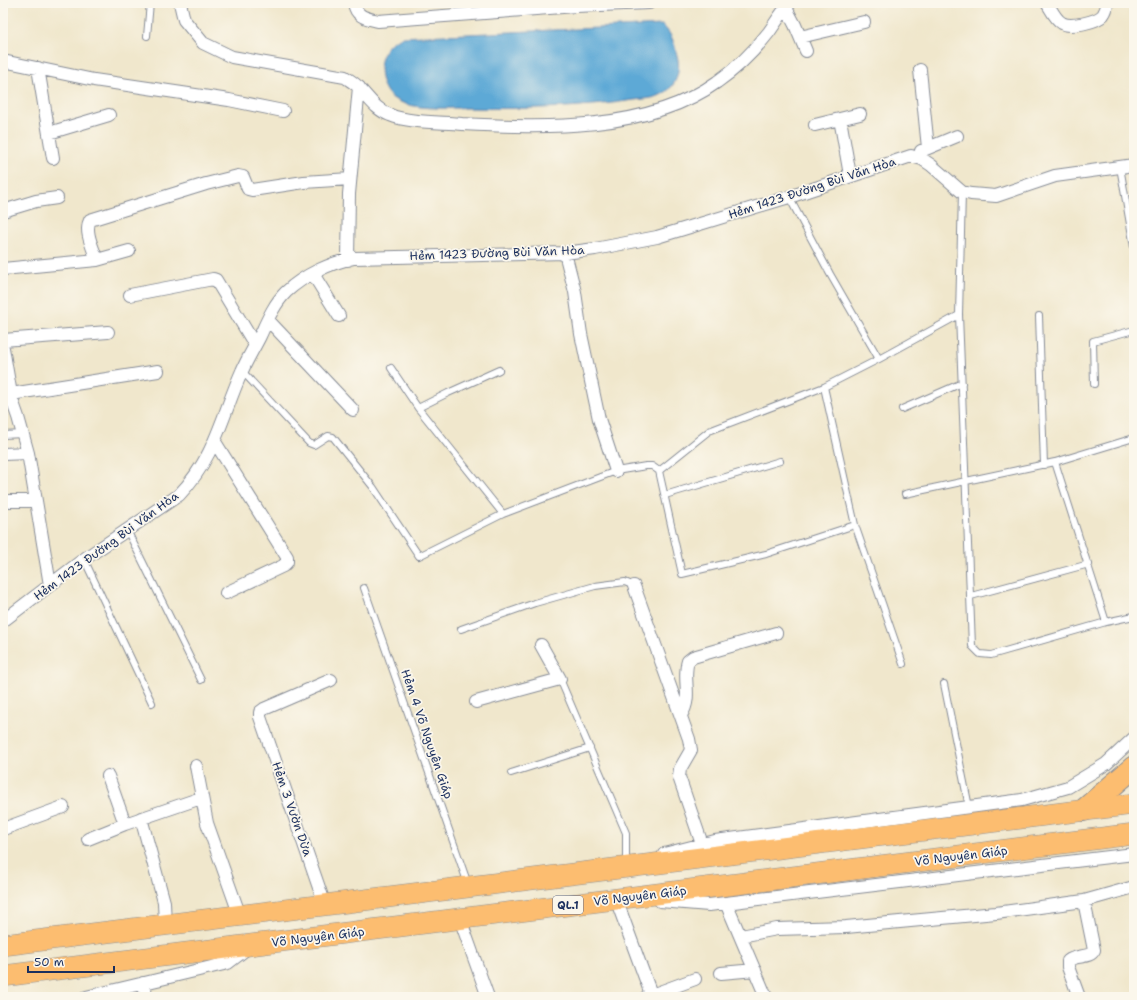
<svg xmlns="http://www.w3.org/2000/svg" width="1137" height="1000" viewBox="0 0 1137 1000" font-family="'Shantell Sans',sans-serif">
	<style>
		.water { fill: #5da9d6; stroke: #3c6c9a }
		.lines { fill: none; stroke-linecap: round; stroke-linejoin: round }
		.service-casing { stroke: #868b95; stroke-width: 8 }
		.minor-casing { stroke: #868b95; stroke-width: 14 }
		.trunk-casing { stroke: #868b95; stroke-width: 22 }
		.motorway-casing { stroke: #868b95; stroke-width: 24 }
		.service { stroke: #fff; stroke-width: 6 }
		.minor { stroke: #fff; stroke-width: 12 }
		.trunk { stroke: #fcbd6f; stroke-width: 21 }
		.motorway { stroke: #fcbd6f; stroke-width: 22 }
		.labels { text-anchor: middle; stroke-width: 3.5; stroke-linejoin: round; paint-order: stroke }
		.shield { fill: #fbf7ec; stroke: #5e6b89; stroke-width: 1 }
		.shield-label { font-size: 11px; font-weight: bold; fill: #1b2f5e }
		.street-label { font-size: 12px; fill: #1b2f5e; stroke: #fbf7ec }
	</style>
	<rect width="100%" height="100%" fill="#fbf7ec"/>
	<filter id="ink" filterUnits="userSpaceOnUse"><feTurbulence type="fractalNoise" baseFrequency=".025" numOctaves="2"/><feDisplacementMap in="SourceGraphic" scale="8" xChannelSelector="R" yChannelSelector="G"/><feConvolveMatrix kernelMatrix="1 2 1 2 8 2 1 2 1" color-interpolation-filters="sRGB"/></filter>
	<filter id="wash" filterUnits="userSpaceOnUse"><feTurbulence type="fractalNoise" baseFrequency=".012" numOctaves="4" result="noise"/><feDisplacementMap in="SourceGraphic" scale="16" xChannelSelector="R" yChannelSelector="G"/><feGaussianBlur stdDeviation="0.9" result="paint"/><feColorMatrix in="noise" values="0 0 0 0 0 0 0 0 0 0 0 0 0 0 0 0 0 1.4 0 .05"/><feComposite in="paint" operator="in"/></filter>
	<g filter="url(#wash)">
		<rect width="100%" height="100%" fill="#f0e7cc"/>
		<path class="water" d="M662,25C673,34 675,46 678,60C680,76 674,90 658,96C651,99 642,99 634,100C577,109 520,109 462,108C442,108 415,110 396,100C378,91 375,59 389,45C392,41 398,39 402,37Z"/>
	</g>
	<g filter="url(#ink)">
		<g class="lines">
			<defs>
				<path id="service" d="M147,36L150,3
					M1120,167L1134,247
					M962,192L959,315L972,646L980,654L991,655L1106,622L1055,462
					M789,197L830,274L879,359
					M1039,316L1044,465
					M391,368L418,408L503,514
					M242,371L309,443L314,445L328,436L333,437L373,487L419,556L503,514L616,471L646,466H652L659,471L709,431L824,387L879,359L959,315
					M1094,384L1093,341L1134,330
					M824,387L855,525L903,664
					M418,408L448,393L499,370
					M902,409L962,383
					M3,435L23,434
					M659,471L682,574L766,554L855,525
					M905,494L1055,462L1134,438
					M665,495L780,461
					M127,530L201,680
					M84,559L152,703
					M364,588L468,884
					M971,596L1089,564
					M1106,622L1134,616
					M461,629L535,603L595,586L625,582L634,586
					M560,679L626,833V864
					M944,684L969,807
					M511,773L590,748"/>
				<path id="minor" d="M180,3L184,20L203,43L232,57L345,77C349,80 355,83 359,88C369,98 376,110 390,115C409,123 441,122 462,124C543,128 648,132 717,82C736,69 755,50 769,32C776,22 782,12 790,3
					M354,3C356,17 366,18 378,21L576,6L649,3
					M1047,3C1051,9 1055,19 1062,23C1070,28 1097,22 1103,15C1106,11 1107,7 1107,3
					M786,8L795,25L806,51
					M800,37L864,22
					M3,61L94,80L229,100L283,111
					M38,68L53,158
					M920,70L928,148
					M840,119L850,175
					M815,125L860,114
					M49,133L109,115
					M921,151L957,136
					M3,211L36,201L57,198
					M565,253L575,292L581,334L599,419L616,471
					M97,260C93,248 84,231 90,220L206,184L238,176L243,177L248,189L252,190L304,182L350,179
					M348,260L349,194L359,87
					M3,269L97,260L129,251
					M313,274L339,316
					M130,295L213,279L216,280L255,345
					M268,320L353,410
					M3,340L108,332
					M3,348L12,400L18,417L28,453L50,585
					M11,394L158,371
					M215,442L287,557V562L283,566L226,593
					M3,454L28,453
					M3,501H36
					M634,586L689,739L691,750L680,769L679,777L702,844
					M3,621L84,559L179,495C216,456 221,418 242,371C247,359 254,348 260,336C267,321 274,304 286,292C304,275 330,263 354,258L565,253L595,249L657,237L789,197L911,156L922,159L931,165L962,192L971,194L996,196L1055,176L1134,165
					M476,702L560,679L541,645
					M681,715C693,697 682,679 688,661L693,657L776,633
					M196,766L207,823L240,916
					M108,776L125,824
					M141,818L164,902L165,925
					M3,829L63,807
					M88,839L125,824L201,798
					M664,854L715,841L1022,800L1068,787L1106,764L1134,738
					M616,899L651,994
					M660,901L709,905L1134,854
					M726,903L766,997
					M325,905L260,717V712L264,709L331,680
					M460,919L488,997
					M741,936L777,929L846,927L996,913L1084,901L1134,887
					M721,973L755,970
					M143,983L147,997
					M86,997L228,963L249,947
					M646,997L695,979
					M1079,997L1068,967V961C1076,954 1090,959 1094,950L1084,901"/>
				<path id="trunk" d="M3,945L1134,804
					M3,976L1134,834"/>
				<path id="motorway" d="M1084,810L1134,767"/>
			</defs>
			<use href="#service" class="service-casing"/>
			<use href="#minor" class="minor-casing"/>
			<use href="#trunk" class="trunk-casing"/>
			<use href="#motorway" class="motorway-casing"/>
			<use href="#service" class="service"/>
			<use href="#minor" class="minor"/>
			<use href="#trunk" class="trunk"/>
			<use href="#motorway" class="motorway"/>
		</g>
	</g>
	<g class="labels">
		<rect class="shield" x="553" y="896" width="30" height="18" rx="3"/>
		<g class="shield-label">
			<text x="568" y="909">QL.1</text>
		</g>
		<g class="street-label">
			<text transform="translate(812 188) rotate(-18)" y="4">Hẻm 1423 Đường Bùi Văn Hòa</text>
			<text transform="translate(497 253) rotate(-2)" y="4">Hẻm 1423 Đường Bùi Văn Hòa</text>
			<text transform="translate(106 546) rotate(-36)" y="4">Hẻm 1423 Đường Bùi Văn Hòa</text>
			<text transform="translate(427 734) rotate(71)" y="4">Hẻm 4 Võ Nguyên Giáp</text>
			<text transform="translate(292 809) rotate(71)" y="4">Hẻm 3 Vườn Dừa</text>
			<text transform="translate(961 856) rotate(-7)" y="4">Võ Nguyên Giáp</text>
			<text transform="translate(640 896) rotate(-7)" y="4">Võ Nguyên Giáp</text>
			<text transform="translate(318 937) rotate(-7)" y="4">Võ Nguyên Giáp</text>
		</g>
	</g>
	<rect width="1137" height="1000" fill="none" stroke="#fbf7ec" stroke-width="16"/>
	<path d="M28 966v6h86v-6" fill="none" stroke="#1b2f5e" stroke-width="2"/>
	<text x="34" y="966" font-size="12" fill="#1b2f5e" stroke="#fbf7ec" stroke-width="3" paint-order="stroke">50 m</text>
</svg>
